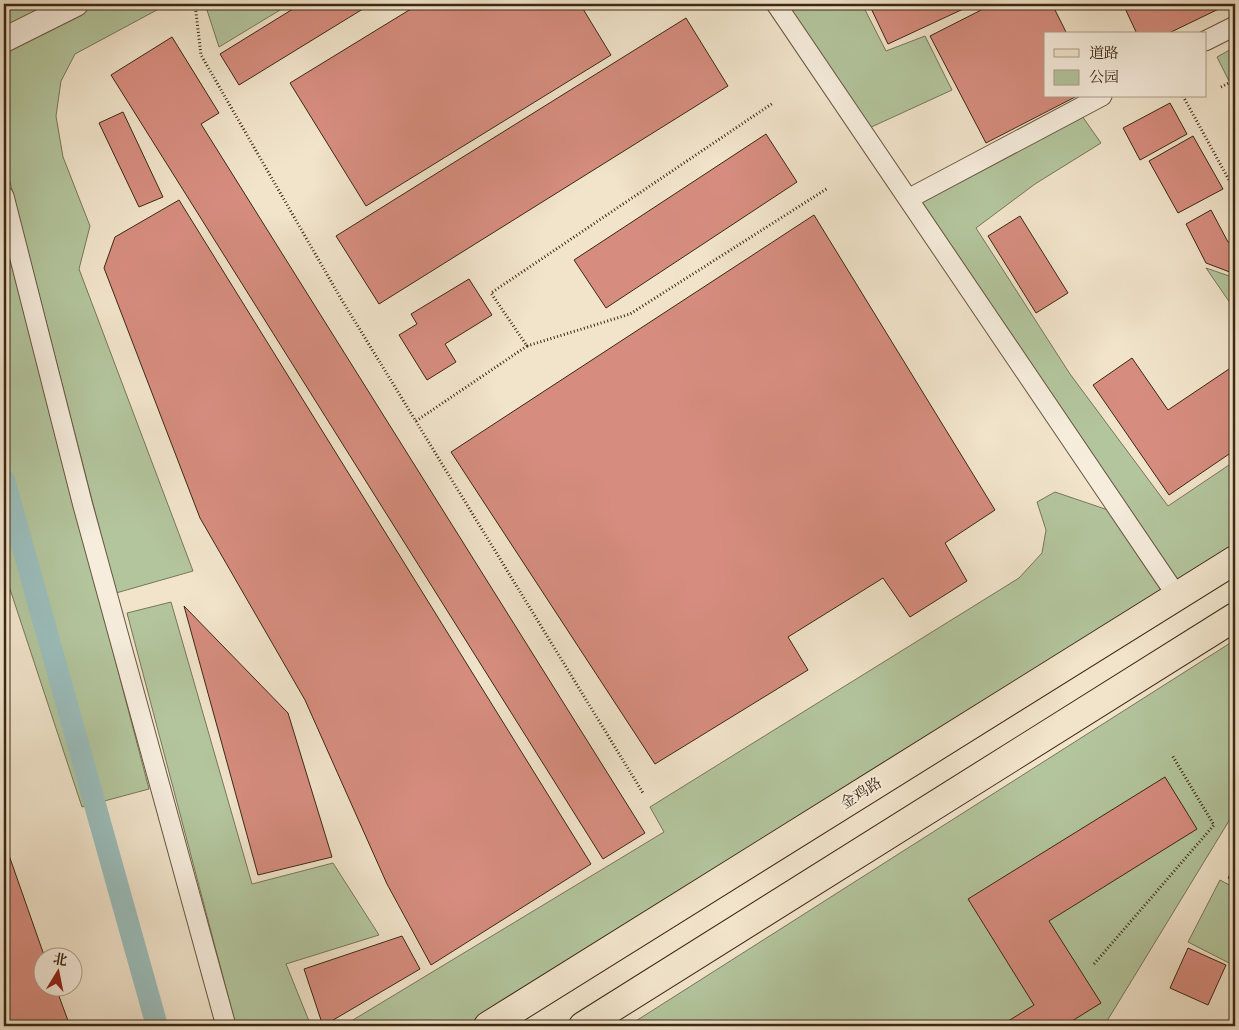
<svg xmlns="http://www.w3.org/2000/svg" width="1239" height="1030" viewBox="0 0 1239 1030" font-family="'IM FELL Great Primer','Noto Serif SC',serif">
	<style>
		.green { fill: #b3c59d; stroke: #787658 }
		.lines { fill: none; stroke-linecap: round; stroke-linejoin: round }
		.canal { stroke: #9bbebc; stroke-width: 22 }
		.building { fill: #d68d7f; stroke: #3c2813 }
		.minor-casing { stroke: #695741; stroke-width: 21 }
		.tertiary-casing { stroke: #695741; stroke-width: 26 }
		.primary-casing { stroke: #3c2813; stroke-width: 30 }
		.path { stroke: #3c2813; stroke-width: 3; stroke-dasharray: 1 2.5; stroke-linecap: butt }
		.minor { stroke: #f6eddd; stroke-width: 19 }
		.tertiary { stroke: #f6eddd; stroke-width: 24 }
		.primary { stroke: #f1e4cb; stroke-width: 28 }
		.labels { text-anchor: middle; stroke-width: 4; stroke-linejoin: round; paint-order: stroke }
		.street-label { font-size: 15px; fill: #3c2813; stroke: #f6eddd }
	</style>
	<rect width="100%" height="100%" fill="#f1e4cb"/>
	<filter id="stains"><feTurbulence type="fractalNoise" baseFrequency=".004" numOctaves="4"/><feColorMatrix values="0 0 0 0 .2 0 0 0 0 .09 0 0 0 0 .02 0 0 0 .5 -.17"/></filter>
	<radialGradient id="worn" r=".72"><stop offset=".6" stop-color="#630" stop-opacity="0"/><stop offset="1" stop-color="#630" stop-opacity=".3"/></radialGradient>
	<path class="green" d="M4,4H43L46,11L4,32Z
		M93,4H168L75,54L61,81L56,116L63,157L90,226L79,269L193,571L116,593L4,159V49Z
		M205,4H290L219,47Z
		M786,4H862L886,51L925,36L952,90L867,129Z
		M1235,47V93L1217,57Z
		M1082,116L1101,143L1035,184L976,228L1070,374L1168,506L1235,461V550L1180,583L922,202Z
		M4,236L149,789L82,807L4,571Z
		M1206,268L1235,278V310Z
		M1055,492L1111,511L1163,593L468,1026H343L664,832L650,807L1019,578L1042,553L1046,530L1037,502Z
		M171,602L252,884L333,863L379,935L286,964L311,1026H236L127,613Z
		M1235,640V811L1104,1026H628Z
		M1220,880L1235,888V966L1188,942Z"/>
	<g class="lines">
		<path class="canal" d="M4,480L157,1026"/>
	</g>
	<path class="building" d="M301,4H371L239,85L220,54Z
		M419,4H580L611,55L366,206L290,83Z
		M869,4H974L888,44Z
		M993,4H1052L1067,34H1045V96H1077L986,143L930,36Z
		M1123,4H1229L1167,34H1137Z
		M686,18L728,86L379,304L336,236Z
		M172,37L219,113L201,124L645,833L603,859L111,75Z
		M1170,103L1187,134L1140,160L1123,128Z
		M123,112L163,197L139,207L99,123Z
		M766,134L797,182L606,308L574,260Z
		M1193,136L1223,189L1178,213L1149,161Z
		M179,200L591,864L431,965L387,884L305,700L200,518L104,268L115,237Z
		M1211,210L1228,242L1235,244V274L1206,263L1186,224Z
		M814,215L995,510L945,543L967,581L910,617L883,578L788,637L808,670L655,764L451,452Z
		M1020,216L1068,293L1036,313L988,236Z
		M469,279L492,315L445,344L456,362L427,380L399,335L417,324L411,314Z
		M1132,358L1168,410L1235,365V450L1169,495L1093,385Z
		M184,606L288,713L332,857L258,875Z
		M1165,777L1197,829L1049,921L1101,1003L1064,1026H1007L1005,1023L1034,1005L968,899Z
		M4,841L45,958H42V988H56L70,1026H4Z
		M1235,865V882L1228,878Z
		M402,936L420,969L323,1026L304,969Z
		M1188,948L1226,965L1208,1005L1170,988Z"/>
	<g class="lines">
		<defs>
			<path id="minor" d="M776,4L1177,596
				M1205,41L1235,26
				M4,196L83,506L226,1026
				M908,199L1102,96"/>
			<path id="tertiary" d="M4,40L76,4"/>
			<path id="primary" d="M488,1026L1235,560
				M583,1026L1235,617"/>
		</defs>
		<use href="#minor" class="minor-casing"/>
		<use href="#tertiary" class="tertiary-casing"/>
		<use href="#primary" class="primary-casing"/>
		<path class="path" d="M195,4L201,55L340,297L643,793
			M1221,87L1235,80
			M1183,96L1235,191
			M527,346L630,314L828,188
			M416,421L527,346L491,293L773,103
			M1094,964L1214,825L1172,755"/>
		<use href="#minor" class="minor"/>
		<use href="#tertiary" class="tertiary"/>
		<use href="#primary" class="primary"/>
	</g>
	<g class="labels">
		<g class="street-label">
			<text transform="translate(861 793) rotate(-32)" y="5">金鸡路</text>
		</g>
	</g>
	<rect width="1239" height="1030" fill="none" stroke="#f1e4cb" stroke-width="20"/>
	<rect x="5" y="5" width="1229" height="1020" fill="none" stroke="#3c2813" stroke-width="2.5"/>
	<rect x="10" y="10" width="1219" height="1010" fill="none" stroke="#3c2813"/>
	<rect x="1044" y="32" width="162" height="65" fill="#f6eddd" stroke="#ac9e8c"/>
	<rect x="1054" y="49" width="25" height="8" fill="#f1e4cb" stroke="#ac9e8c"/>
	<text x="1089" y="58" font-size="15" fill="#3c2813">道路</text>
	<rect x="1054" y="70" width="25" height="15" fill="#b3c59d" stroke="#ac9e8c"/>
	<text x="1089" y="82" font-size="15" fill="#3c2813">公园</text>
	<g transform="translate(58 972) rotate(10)"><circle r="24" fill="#f6eddd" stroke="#ac9e8c"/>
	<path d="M0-4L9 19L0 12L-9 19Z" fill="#8f2418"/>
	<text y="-8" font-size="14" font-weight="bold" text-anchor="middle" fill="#3c2813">北</text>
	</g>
	<rect width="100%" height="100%" filter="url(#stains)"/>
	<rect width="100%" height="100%" fill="url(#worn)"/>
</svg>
